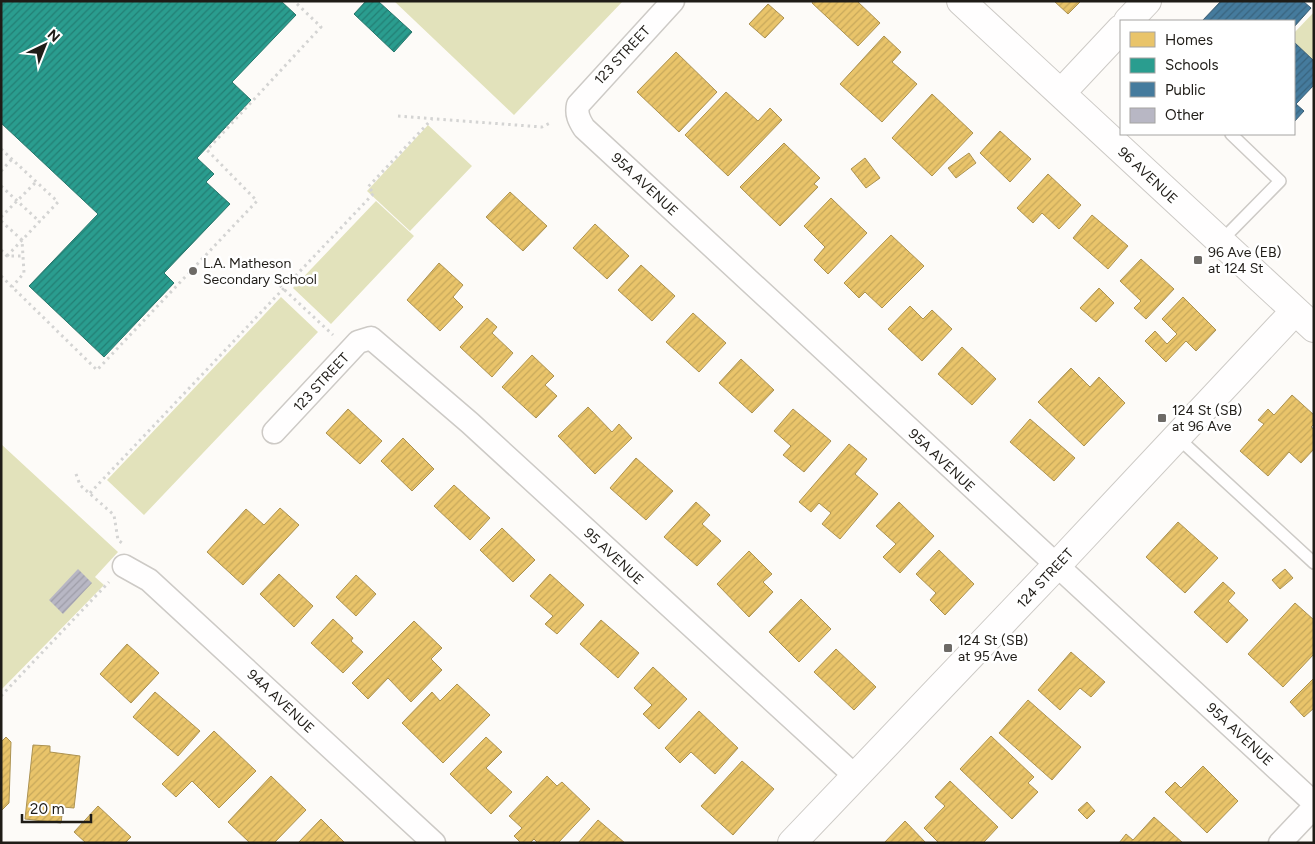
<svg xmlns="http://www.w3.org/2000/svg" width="1315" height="844" viewBox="0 0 1315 844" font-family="Figtree,sans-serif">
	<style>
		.green { fill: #e2e2bb }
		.homes { fill: url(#homes-hatch); stroke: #ac9251 }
		.schools { fill: url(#schools-hatch); stroke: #27766b }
		.public { fill: url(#public-hatch); stroke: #3a5e75 }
		.building { fill: url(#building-hatch) }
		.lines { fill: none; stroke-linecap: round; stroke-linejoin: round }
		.lane-casing { stroke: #cdcac6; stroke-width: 14 }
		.street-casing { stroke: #cdcac6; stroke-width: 25 }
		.secondary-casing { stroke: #cdcac6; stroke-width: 30 }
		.path { stroke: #d4d4d3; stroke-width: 3; stroke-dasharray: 2.5 4; stroke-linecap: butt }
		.lane { stroke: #fffefe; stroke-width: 11 }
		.street { stroke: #fffefe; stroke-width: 22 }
		.secondary { stroke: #fffefe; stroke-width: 28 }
		.poi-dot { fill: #6d6a66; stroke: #fff; stroke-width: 2 }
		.labels { text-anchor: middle; stroke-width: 5; stroke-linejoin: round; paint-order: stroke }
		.street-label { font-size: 14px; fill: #1f1c17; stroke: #fff }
		.poi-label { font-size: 14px; fill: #1f1c17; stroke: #fff; text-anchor: start }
	</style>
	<defs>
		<pattern id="homes-hatch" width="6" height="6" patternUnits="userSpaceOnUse" patternTransform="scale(1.25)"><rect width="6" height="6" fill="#e9c46a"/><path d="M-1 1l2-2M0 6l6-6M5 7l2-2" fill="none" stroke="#c7a85b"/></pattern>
		<pattern id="schools-hatch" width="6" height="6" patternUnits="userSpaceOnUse" patternTransform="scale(1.25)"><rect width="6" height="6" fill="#2a9d8f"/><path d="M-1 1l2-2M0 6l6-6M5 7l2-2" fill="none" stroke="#237f74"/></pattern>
		<pattern id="public-hatch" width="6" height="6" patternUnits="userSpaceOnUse" patternTransform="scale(1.25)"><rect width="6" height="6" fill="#457b9d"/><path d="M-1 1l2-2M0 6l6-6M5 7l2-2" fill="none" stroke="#39647f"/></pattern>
		<pattern id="building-hatch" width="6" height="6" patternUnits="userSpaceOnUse" patternTransform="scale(1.25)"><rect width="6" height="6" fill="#b8b7c4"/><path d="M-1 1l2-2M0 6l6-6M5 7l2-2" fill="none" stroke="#9e9da8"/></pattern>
	</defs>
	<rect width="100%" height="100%" fill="#fdfbf8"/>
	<path class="green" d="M394,1H623L514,115Z
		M1314,12V63L1294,44V33Z
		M428,125L472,166L410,231L367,191Z
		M376,201L414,236L331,324L293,288Z
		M281,297L318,332L144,515L107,480Z
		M1,444L118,552L95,577L104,585L1,690Z"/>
	<path class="homes" d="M813,1H857L880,23L858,46L812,3Z
		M1054,1H1081L1068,14Z
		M768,4L784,18L765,38L749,24Z
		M884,36L901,52L892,62L917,84L882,122L840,84Z
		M676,52L717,92L679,132L637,92Z
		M726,92L758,121L770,108L782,120L728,176L685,135Z
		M932,94L973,133L932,176L892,138Z
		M1000,131L1031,159L1010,182L980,153Z
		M784,143L820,178L814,184L818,187L780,226L740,187Z
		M969,153L976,163L956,178L948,168Z
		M865,158L880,178L866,188L851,169Z
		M1048,174L1081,205L1059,229L1042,213L1033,223L1017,208Z
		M510,192L547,226L523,251L486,217Z
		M831,198L867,233L828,274L814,260L825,247L804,226Z
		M1092,215L1128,246L1108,269L1073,238Z
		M595,224L629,256L607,279L573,248Z
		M891,235L924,266L882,308L865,292L859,298L844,283Z
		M1141,259L1174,289L1146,319L1134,308L1141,301L1120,281Z
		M439,263L463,285L453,297L463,307L440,331L407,300Z
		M641,265L675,296L652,321L618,290Z
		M1099,288L1114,303L1096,322L1080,308Z
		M1183,297L1216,330L1196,351L1186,341L1166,362L1145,341L1155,331L1167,344L1177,334L1162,319Z
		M910,306L923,319L932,310L952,329L922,361L888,329Z
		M693,313L726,343L699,372L666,342Z
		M487,318L497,327L492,333L513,353L492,377L460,347Z
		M962,347L996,379L972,405L938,374Z
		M532,355L554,376L545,385L557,396L536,418L502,387Z
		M741,359L774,390L752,413L719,383Z
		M1071,368L1090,387L1099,377L1125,403L1084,446L1038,402Z
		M1292,395L1314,415V424L1311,427L1314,429V449L1301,463L1289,452L1268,476L1240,451L1264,424L1258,420L1268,409L1274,415Z
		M588,407L612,432L619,424L632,438L595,474L558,436Z
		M348,409L382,441L360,464L326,433Z
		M793,409L831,441L804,472L783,455L791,446L774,431Z
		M1030,419L1075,458L1054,481L1010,442Z
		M403,438L434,469L412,491L381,461Z
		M849,444L867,459L855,474L878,494L840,539L822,524L831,513L819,503L811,512L799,502Z
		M636,458L673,491L646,520L610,488Z
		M454,485L490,518L470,540L434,506Z
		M696,502L710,515L702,524L721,541L697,566L664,537Z
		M899,502L934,536L900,573L883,557L896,544L876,526Z
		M280,508L299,525L243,585L207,552L246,509L264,525Z
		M1178,522L1218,558L1185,593L1146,557Z
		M502,528L535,560L513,582L480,550Z
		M939,550L974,584L945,615L930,600L936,593L916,574Z
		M749,551L772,574L763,582L773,592L749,617L717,584Z
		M1285,569L1293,578L1280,589L1272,580Z
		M279,574L313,606L294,627L260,594Z
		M550,574L584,605L557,634L545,624L553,616L530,596Z
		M356,575L376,594L356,616L336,597Z
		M1223,582L1235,593L1228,601L1248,620L1227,643L1194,612Z
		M801,599L831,629L799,662L769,632Z
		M1295,603L1314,620V654L1283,687L1248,654Z
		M333,619L353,638L351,641L363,652L343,673L311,643Z
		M601,620L639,653L618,678L580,644Z
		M414,621L442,648L431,659L442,670L411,702L388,678L368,699L352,683Z
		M127,644L159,673L131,703L100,674Z
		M836,649L876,687L854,710L814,672Z
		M1071,652L1105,682L1091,697L1080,688L1060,710L1038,690Z
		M653,667L687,699L659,729L643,714L652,705L634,688Z
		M1314,678V708L1304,717L1290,702Z
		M457,684L490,715L443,763L402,723L432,692L440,701Z
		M155,692L200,731L178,756L133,717Z
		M1028,700L1081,747L1052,780L999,733Z
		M699,711L738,748L715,774L691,752L680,763L665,748Z
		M214,731L256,771L219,808L192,781L176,797L162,784Z
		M991,736L1034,777L1028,783L1038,792L1012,819L960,769Z
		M6,737L11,742L9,803L1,811V742Z
		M486,737L502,752L486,768L512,792L491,814L450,774Z
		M33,745L50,746V752L80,756L74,808L63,807L61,823L25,819Z
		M742,761L774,789L733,835L701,806Z
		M1203,766L1238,801L1207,833L1165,792L1175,782L1181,788Z
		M271,776L306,810L274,843H250L228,822Z
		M547,776L557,786L562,782L590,809L558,843H538L534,839L530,843H521L514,836L522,828L509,816Z
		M950,781L998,827L983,843H939L924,828L945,806L935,797Z
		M1087,802L1095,811L1087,819L1078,810Z
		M98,806L131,837L125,843H86L74,832Z
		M1154,817L1183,843H1119L1126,834L1133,840Z
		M321,819L345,843H298Z
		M598,820L625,843H578Z
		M905,821L926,843H884Z"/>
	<path class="schools" d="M1,1H281L296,15L232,82L251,100L197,158L214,174L206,182L230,204L164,273L174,283L104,357L29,286L98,214L1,123Z
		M366,1H378L412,32L394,52L354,14Z"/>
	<path class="public" d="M1221,1H1303L1311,8L1294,27V21H1202Z
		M1294,42L1314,61V85L1296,104L1304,111L1294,122Z"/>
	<path class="building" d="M78,569L92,583L63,614L49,600Z"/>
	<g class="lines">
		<defs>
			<path id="lane" d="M1220,242L1280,181L1231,134
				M1177,437L1314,563"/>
			<path id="street" d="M673,1L578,105C576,114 579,120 584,128L1314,803
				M274,432L358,342L371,338L470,423L855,776
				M124,566L149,580L434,843
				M1280,843L1314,807"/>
			<path id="secondary" d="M961,1L1314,328
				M1128,21L1147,1
				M1061,93L1121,29
				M792,843L1057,565L1295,311"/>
		</defs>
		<use href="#lane" class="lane-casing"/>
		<use href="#street" class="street-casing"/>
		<use href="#secondary" class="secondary-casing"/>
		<path class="path" d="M398,116L542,127L552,122
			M1,149L58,202L7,256
			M1,171L12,159
			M1,186L40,222
			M1,217L36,182
			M1,221L22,240L24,273L12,287
			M1,250L7,256H23
			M1,276L97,370L257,201L207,150L321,27L294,1
			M275,281L333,335
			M76,474L80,485L114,515L118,540L122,543
			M90,493L374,193L368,187L432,119
			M1,696L109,582"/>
		<use href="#lane" class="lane"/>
		<use href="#street" class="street"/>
		<use href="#secondary" class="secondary"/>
	</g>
	<g class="poi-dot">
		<rect x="1193" y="255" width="10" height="10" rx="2.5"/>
		<circle cx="193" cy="271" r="5"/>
		<rect x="1157" y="413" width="10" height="10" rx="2.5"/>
		<rect x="943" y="643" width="10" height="10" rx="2.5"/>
	</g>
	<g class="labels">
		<g class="street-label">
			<text transform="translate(622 55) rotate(-47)" y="5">123 STREET</text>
			<text transform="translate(1148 175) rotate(43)" y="5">96 AVENUE</text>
			<text transform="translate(645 184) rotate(43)" y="5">95A AVENUE</text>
			<text transform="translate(321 382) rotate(-47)" y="5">123 STREET</text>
			<text transform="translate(942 460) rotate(43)" y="5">95A AVENUE</text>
			<text transform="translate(614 556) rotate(43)" y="5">95 AVENUE</text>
			<text transform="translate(1045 578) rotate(-47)" y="5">124 STREET</text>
			<text transform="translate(281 701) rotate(43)" y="5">94A AVENUE</text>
			<text transform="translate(1240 734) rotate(43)" y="5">95A AVENUE</text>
		</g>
		<g class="poi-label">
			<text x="1208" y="257">96 Ave (EB)<tspan x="1208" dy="16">at 124 St</tspan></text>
			<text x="203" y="268">L.A. Matheson<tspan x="203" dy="16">Secondary School</tspan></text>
			<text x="1172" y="415">124 St (SB)<tspan x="1172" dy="16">at 96 Ave</tspan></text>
			<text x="958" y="645">124 St (SB)<tspan x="958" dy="16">at 95 Ave</tspan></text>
		</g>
	</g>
	<rect width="1315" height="844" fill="none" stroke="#1f1c17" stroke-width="5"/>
	<rect x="1120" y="20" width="175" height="115" fill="#ffffff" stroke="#a5a4a2"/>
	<rect x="1130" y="32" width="25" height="15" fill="#e9c46a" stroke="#a5a4a2"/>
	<text x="1165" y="45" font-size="15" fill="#1f1c17">Homes</text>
	<rect x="1130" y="58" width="25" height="15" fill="#2a9d8f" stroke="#a5a4a2"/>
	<text x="1165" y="70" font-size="15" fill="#1f1c17">Schools</text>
	<rect x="1130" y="82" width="25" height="15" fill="#457b9d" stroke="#a5a4a2"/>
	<text x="1165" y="95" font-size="15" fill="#1f1c17">Public</text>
	<rect x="1130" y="108" width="25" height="15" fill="#b8b7c4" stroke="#a5a4a2"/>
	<text x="1165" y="120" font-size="15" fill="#1f1c17">Other</text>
	<g transform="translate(45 45) rotate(43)" stroke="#ffffff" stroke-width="4" paint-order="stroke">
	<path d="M0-4L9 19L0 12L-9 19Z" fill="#1f1c17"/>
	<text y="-8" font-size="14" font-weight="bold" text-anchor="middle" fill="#1f1c17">N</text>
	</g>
	<path d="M22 814v8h69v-8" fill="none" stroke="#1f1c17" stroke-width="2.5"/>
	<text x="30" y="814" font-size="15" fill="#1f1c17" stroke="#ffffff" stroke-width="4" paint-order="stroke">20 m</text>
</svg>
